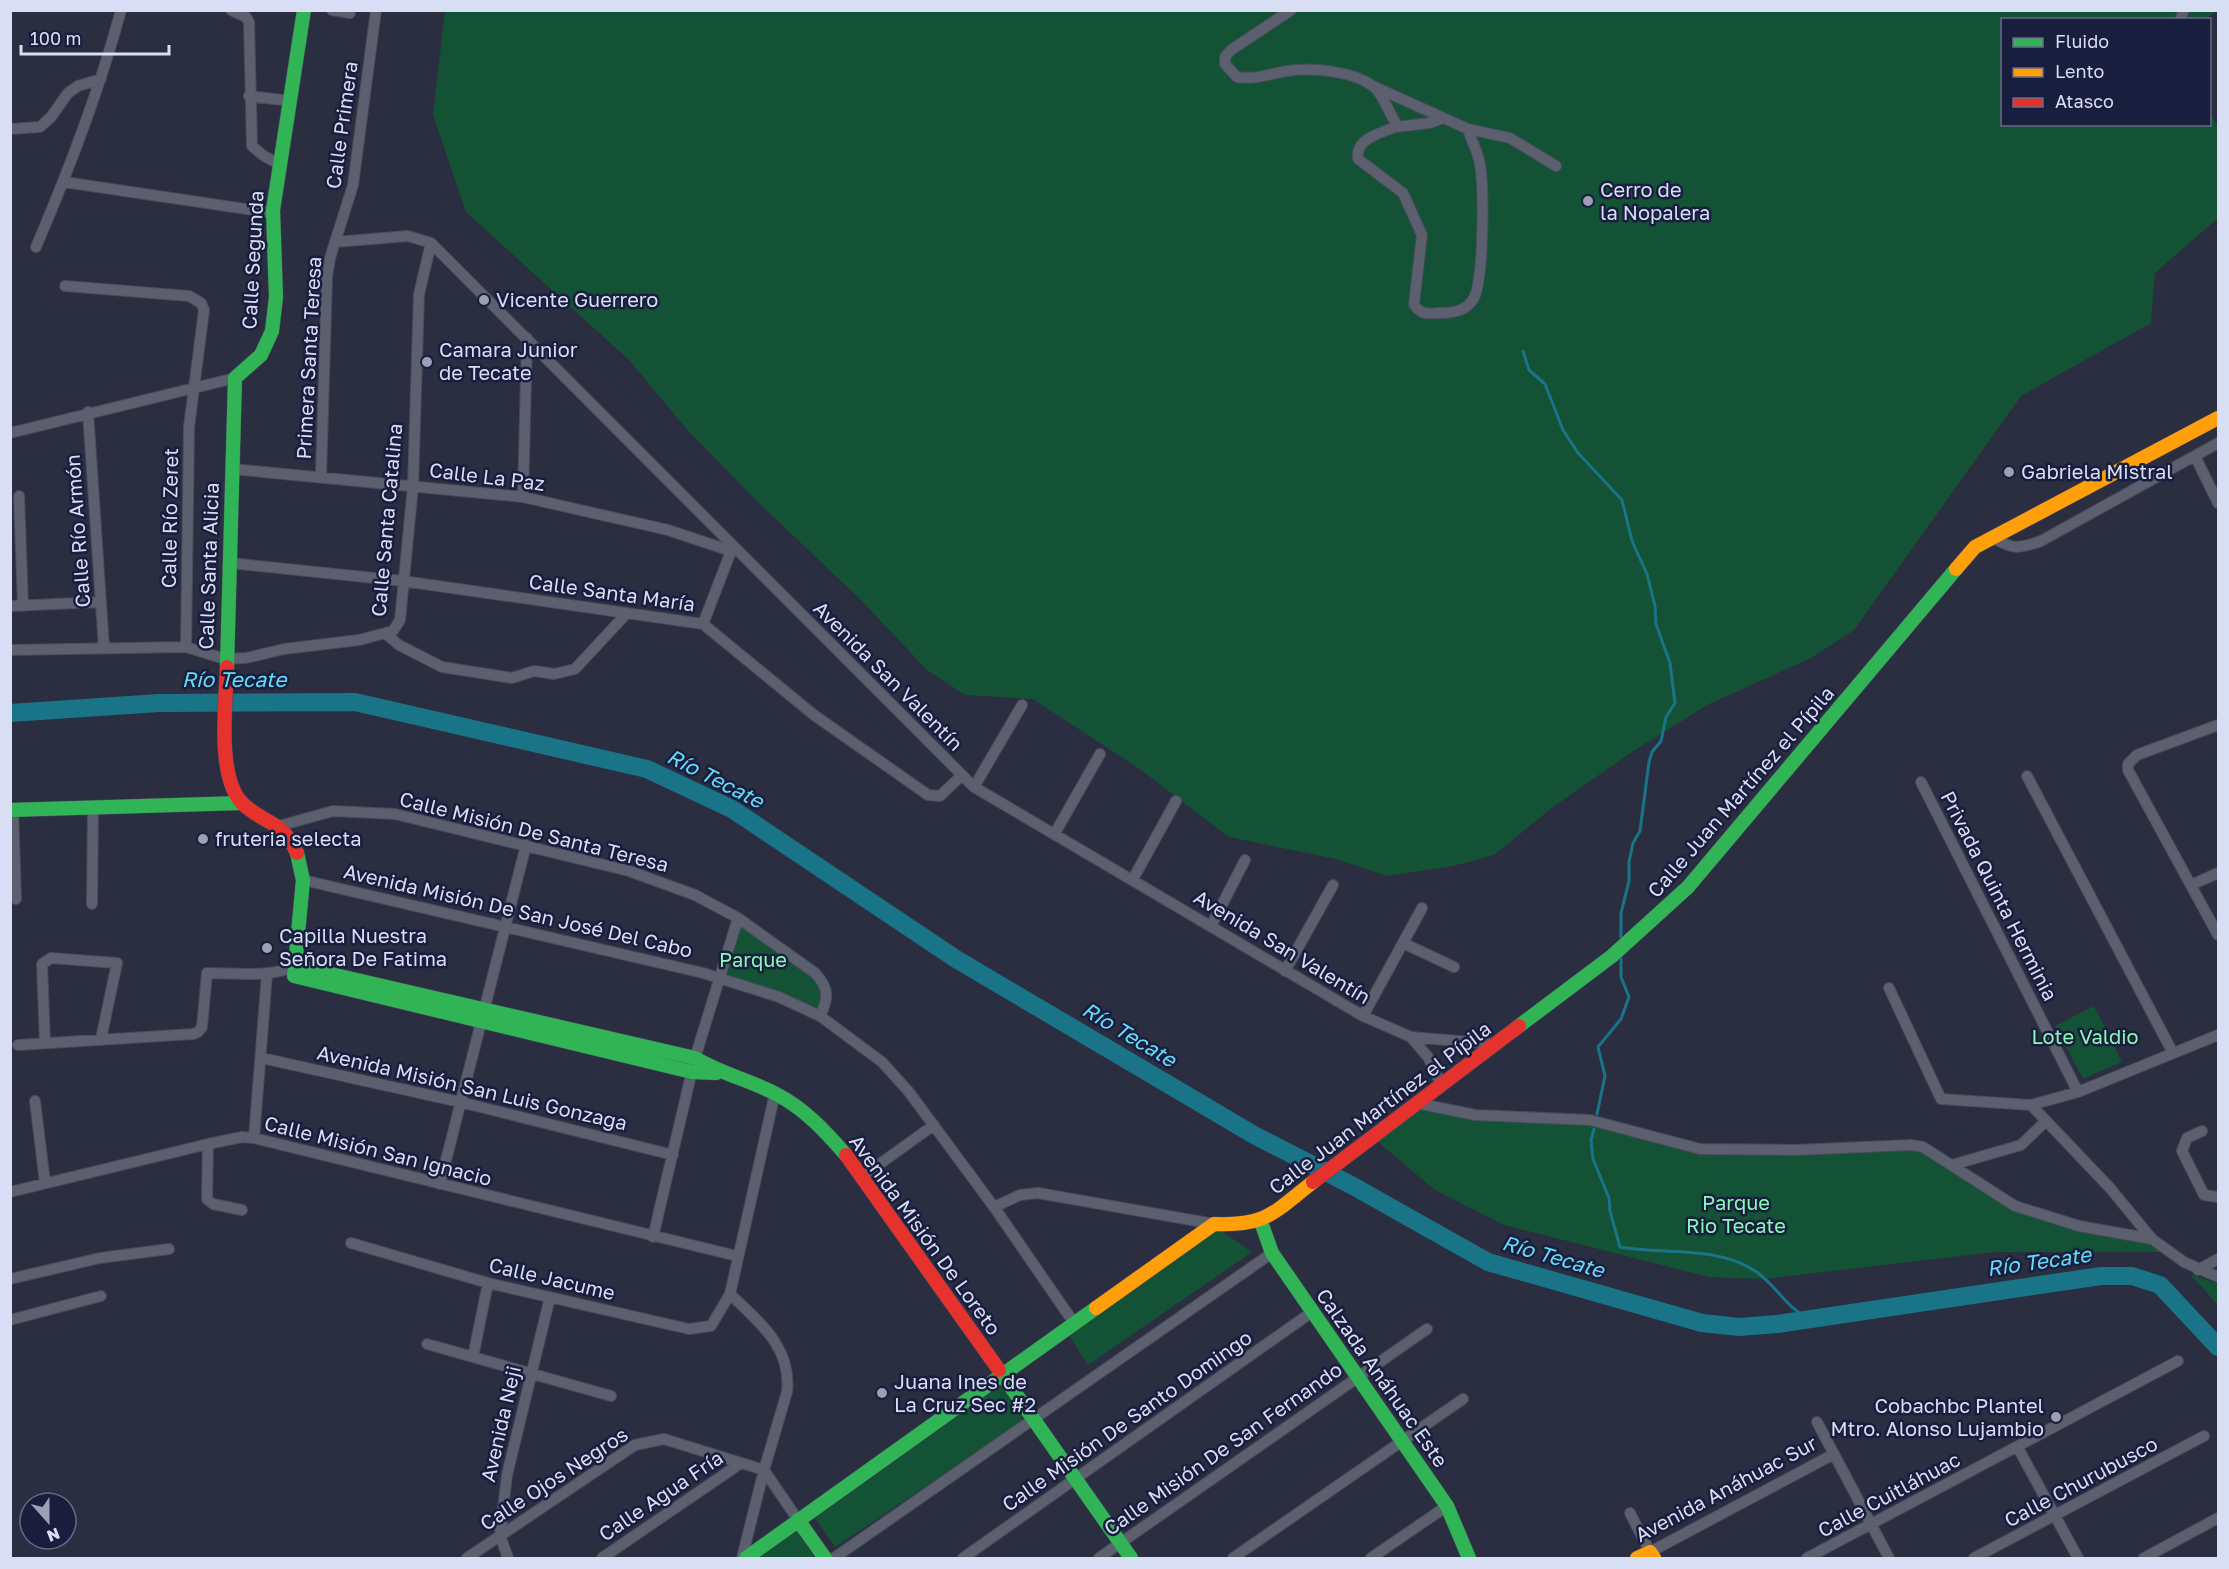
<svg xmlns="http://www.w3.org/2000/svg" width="2229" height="1569" viewBox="0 0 2229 1569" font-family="'Golos Text',sans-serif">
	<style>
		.green { fill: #135234 }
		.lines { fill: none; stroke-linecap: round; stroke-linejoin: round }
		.stream { stroke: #1a7487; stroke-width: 3 }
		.river { stroke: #1a7487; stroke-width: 18 }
		.street-casing { stroke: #494b5c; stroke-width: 12 }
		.fast-casing { stroke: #494b5c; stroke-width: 15 }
		.slow-casing { stroke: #494b5c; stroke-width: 15 }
		.jam-casing { stroke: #494b5c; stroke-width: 15 }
		.street { stroke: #5c5f6e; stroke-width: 10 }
		.fast { stroke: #30b455; stroke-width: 14 }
		.slow { stroke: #ff9f0a; stroke-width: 14 }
		.jam { stroke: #e5322d; stroke-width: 14 }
		.poi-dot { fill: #9ba0b5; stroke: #191e3f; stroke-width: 2 }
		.labels { text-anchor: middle; stroke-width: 5; stroke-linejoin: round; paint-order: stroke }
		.street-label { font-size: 20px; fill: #d8def4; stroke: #191e3f }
		.poi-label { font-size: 20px; fill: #d8def4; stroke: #191e3f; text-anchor: start }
		.park-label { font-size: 20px; fill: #89f8b3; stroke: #191e3f }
		.water-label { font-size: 21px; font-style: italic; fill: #65dcf7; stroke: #191e3f }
	</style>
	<rect width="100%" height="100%" fill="#2b2e41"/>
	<path class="green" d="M445,11H2217L2204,20H2002V124H2210V112L2218,128V218L2155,273L2151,323L2021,396L1854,630L1811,658L1707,705L1632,752L1553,807L1494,855L1453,866L1387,876L1336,859L1229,837L1141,770L1033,699L965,695L927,670L860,599L763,507L690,433L629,360L466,212L433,115Z
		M735,917L812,963L833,990L816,1013L719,977Z
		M2094,1006L2122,1062L2083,1079L2055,1026Z
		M1422,1098L1473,1112L1571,1114L1721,1150H1927L1994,1197L2133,1236L2167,1252H1995L1764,1279L1709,1277L1504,1225L1435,1190L1372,1137Z
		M1217,1228L1252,1252L1088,1365L1068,1334Z
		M2190,1274L2218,1284V1305Z
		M1002,1384L1024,1421L835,1547L815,1518Z
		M803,1524L816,1558H756Z"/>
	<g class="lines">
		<path class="stream" d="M1523,351L1529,370L1545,384L1563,430L1578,453L1622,500L1632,541L1647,574L1655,606L1656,624L1670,663L1675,703L1666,717L1661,741L1652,752L1649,762L1640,831L1633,843L1629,862V881L1621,913V937
			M1597,1114L1605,1076L1598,1047L1621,1019L1629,997L1621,977V959
			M1594,1129L1591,1140L1593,1159L1609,1198L1610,1211L1620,1247C1664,1255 1720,1245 1758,1273C1777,1287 1787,1308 1809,1319"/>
		<path class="river" d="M10,713L159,703L355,702L647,769L732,809L956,959L1254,1135L1353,1186L1488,1262L1702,1323L1739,1327L1777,1324L2101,1276H2132L2160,1285L2218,1347"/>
		<defs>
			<path id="street" d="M231,10L246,17L249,22L252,146L264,156L279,164
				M332,10L350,13
				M1291,10L1231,50L1225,57V64L1237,77C1254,80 1270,74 1287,71C1312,67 1352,71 1373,86C1382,93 1389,112 1395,122V127C1380,134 1355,138 1358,159L1403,193L1422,235L1414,304C1419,314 1428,314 1438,313C1452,313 1466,312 1474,298C1484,277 1484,188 1480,164C1478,152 1471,140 1468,129
				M2180,20L2184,10
				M1375,87L1468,129L1510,138L1556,166
				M249,96L291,101
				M1395,127L1430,123L1443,118
				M10,129L40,127L51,117L68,93L78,86L101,79
				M64,182L273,213
				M335,242L408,236L431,243L974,787L1363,1016L1411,1037L1494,1044
				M36,247C69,170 99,92 121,10
				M65,286L189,296L201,303L204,310L189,427L186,647
				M88,412L104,648
				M10,433L235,378
				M2195,456L2218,503
				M232,469L523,497L668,530L731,551
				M321,476L327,277L330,258L353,185L376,10
				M19,496L23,606
				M523,497L527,338
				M1992,537C2013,550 2018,549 2041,541L2218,443
				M230,563L403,581L703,624L814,715L928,795L940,796L961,776
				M10,606L101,602
				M703,624L733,546
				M386,634L399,645L442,667L512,678L534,671L554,674L575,669L627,613
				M10,650L186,647L225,659L246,658L284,649L359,640L393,631L400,620L413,486L419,294L431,243
				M2218,725L2137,755L2128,764V770L2218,935
				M2027,776L2173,1053
				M1921,782L2078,1092
				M974,787L1022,705
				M13,810L16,899
				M279,826L333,811L395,814L629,871L695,895L738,918L815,973C829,988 829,998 820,1016
				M1055,833L1100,754
				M1133,879L1176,801
				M303,880L703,973L779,997L820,1016L882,1062L909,1092L994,1207L1074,1323
				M2191,885L2218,873
				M92,904L93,807
				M1211,926L1245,860
				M1403,943L1454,967
				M1285,971L1333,885
				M1889,988L1941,1099L2031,1105L2078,1092L2218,1035
				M1363,1016L1422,908
				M1411,1037L1428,1057L1441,1084
				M45,1043L42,964L51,958L117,963L101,1039
				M18,1045L193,1034L198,1032L202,1027L207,973C236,973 269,978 296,966
				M262,1058L460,1102L673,1155
				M35,1101L45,1183
				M1416,1103L1475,1115L1590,1120L1700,1149L1796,1150L1911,1145L1923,1147L2015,1206L2079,1226L2152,1239
				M2031,1105L2110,1188L2152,1239L2184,1262L2218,1277
				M2202,1131L2187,1138L2182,1151L2204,1195L2218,1197
				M254,1138L267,974
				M208,1144L207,1199L213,1204L242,1210
				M1952,1165L2021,1145L2046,1121
				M863,1176L934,1125
				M440,1184L526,845
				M10,1192L208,1144L242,1137L254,1138L737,1256
				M994,1207L1020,1195L1038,1193L1214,1224
				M653,1237L695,1058L738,918
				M351,1243L488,1283L689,1329L711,1326L730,1294
				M2198,1270L2218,1259
				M10,1279L100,1258L169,1249
				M10,1320L101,1296
				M427,1344L611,1396
				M473,1357L488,1283
				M1817,1422L1889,1558
				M2018,1448L2078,1558
				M1630,1513L1650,1552L1834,1454
				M467,1558L635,1445L664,1439L764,1470L798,1520
				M508,1558L500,1535L507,1475L550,1297
				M602,1558L741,1463
				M742,1558L764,1470L787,1392C792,1347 759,1322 730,1294L775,1093
				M834,1558L1272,1253
				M963,1558L1312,1312
				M1099,1558L1427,1329
				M1233,1558L1463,1399
				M1371,1558L1447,1506
				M1807,1558L2178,1361
				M1974,1558L2204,1436
				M2144,1558L2218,1518"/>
			<path id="fast" d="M227,667L235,378L261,355L272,331L276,297L273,210L304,10
				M10,810L242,803
				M297,853L303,880L294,976L692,1072L716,1073
				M296,966L695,1058C721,1074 750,1080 776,1094C804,1108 826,1132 846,1155
				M1519,1026L1612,956L1688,887L1956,569
				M1261,1222L1272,1253L1447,1506L1469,1558
				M999,1370L1131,1558
				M798,1520L825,1558
				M746,1558L1096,1308"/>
			<path id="slow" d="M1956,569L1975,547L2218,418
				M1096,1308L1214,1224C1267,1226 1273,1213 1313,1182
				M1637,1558L1650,1552L1654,1558"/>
			<path id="jam" d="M227,667C226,702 216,778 243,804C266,825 282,820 297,853
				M846,1155L999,1370
				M1313,1182L1519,1026"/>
		</defs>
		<use href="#street" class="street-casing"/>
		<use href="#fast" class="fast-casing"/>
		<use href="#slow" class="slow-casing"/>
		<use href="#jam" class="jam-casing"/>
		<use href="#street" class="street"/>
		<use href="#fast" class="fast"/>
		<use href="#slow" class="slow"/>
		<use href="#jam" class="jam"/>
	</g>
	<g class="poi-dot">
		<circle cx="1588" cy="201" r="6"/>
		<circle cx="484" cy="300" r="6"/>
		<circle cx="427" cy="362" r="6"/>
		<circle cx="2009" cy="472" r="6"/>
		<circle cx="203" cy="839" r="6"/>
		<circle cx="267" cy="948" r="6"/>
		<circle cx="882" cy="1393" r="6"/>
		<circle cx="2056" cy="1417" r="6"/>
	</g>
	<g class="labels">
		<g class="street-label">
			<text transform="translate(342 125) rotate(-82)" y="7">Calle Primera</text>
			<text transform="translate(253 260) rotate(-87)" y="7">Calle Segunda</text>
			<text transform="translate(309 358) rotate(-87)" y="7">Primera Santa Teresa</text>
			<text transform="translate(487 477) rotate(7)" y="7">Calle La Paz</text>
			<text transform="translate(170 518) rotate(-89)" y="7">Calle Río Zeret</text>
			<text transform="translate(387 520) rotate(-85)" y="7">Calle Santa Catalina</text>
			<text transform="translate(78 531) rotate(-94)" y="7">Calle Río Armón</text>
			<text transform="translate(209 566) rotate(-88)" y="7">Calle Santa Alicia</text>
			<text transform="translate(612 593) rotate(8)" y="7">Calle Santa María</text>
			<text transform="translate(888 676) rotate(45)" y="7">Avenida San Valentín</text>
			<text transform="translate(1741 792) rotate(-49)" y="7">Calle Juan Martínez el Pípila</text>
			<text transform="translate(534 832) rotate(14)" y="7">Calle Misión De Santa Teresa</text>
			<text transform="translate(1999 896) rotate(63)" y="7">Privada Quinta Herminia</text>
			<text transform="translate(518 911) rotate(13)" y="7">Avenida Misión De San José Del Cabo</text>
			<text transform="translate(1282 947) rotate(31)" y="7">Avenida San Valentín</text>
			<text transform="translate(472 1088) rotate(13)" y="7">Avenida Misión San Luis Gonzaga</text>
			<text transform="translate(1380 1108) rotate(-37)" y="7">Calle Juan Martínez el Pípila</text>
			<text transform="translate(378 1151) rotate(14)" y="7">Calle Misión San Ignacio</text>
			<text transform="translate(925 1235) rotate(54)" y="7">Avenida Misión De Loreto</text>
			<text transform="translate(552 1279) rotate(13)" y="7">Calle Jacume</text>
			<text transform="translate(1382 1378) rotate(55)" y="7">Calzada Anáhuac Este</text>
			<text transform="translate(1127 1421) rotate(-35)" y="7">Calle Misión De Santo Domingo</text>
			<text transform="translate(501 1424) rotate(-77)" y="7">Avenida Neji</text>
			<text transform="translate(1223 1449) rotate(-35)" y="7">Calle Misión De San Fernando</text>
			<text transform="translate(554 1479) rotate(-33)" y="7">Calle Ojos Negros</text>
			<text transform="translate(2081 1482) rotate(-28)" y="7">Calle Churubusco</text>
			<text transform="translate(1726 1489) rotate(-28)" y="7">Avenida Anáhuac Sur</text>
			<text transform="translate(1889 1495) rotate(-28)" y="7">Calle Cuitláhuac</text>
			<text transform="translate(661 1496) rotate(-34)" y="7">Calle Agua Fría</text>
		</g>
		<g class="poi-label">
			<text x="1600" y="197">Cerro de<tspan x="1600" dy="23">la Nopalera</tspan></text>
			<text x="496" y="307">Vicente Guerrero</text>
			<text x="439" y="357">Camara Junior<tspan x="439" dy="23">de Tecate</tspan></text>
			<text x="2021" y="479">Gabriela Mistral</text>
			<text x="215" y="846">fruteria selecta</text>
			<text x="279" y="943">Capilla Nuestra<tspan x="279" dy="23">Señora De Fatima</tspan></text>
			<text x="894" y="1389">Juana Ines de<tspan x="894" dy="23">La Cruz Sec #2</tspan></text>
			<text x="2044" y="1413" text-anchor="end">Cobachbc Plantel<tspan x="2044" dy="23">Mtro. Alonso Lujambio</tspan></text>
		</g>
		<g class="park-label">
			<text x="753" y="967">Parque</text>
			<text x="2085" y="1044">Lote Valdio</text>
			<text x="1736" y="1210">Parque<tspan x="1736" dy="23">Rio Tecate</tspan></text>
		</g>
		<g class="water-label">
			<text x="234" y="687">Río Tecate</text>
			<text transform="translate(715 779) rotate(27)" y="7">Río Tecate</text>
			<text transform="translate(1129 1035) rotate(31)" y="7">Río Tecate</text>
			<text transform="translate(1553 1257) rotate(16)" y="7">Río Tecate</text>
			<text transform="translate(2039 1262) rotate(-8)" y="7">Río Tecate</text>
		</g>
	</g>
	<rect width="2229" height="1569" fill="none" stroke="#d8def4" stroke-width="24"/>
	<rect x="2001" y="18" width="210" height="108" fill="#191e3f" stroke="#656b87" stroke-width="1.5"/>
	<rect x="2013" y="38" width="30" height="9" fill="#30b455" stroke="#656b87" stroke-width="1.5"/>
	<text x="2055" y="48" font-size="18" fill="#d8def4">Fluido</text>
	<rect x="2013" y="68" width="30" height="9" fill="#ff9f0a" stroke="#656b87" stroke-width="1.5"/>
	<text x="2055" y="78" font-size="18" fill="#d8def4">Lento</text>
	<rect x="2013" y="98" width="30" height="9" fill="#e5322d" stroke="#656b87" stroke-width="1.5"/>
	<text x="2055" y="108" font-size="18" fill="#d8def4">Atasco</text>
	<g transform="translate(48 1521) rotate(159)"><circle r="28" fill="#191e3f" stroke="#656b87" stroke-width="1.5"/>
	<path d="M0-4.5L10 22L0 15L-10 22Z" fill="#9ba0b5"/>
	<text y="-9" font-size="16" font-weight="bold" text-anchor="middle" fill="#d8def4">N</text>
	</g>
	<path d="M21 45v9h148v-9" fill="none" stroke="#d8def4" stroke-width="3"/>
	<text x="30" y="45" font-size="18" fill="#d8def4" stroke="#191e3f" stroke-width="4.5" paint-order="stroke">100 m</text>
</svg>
